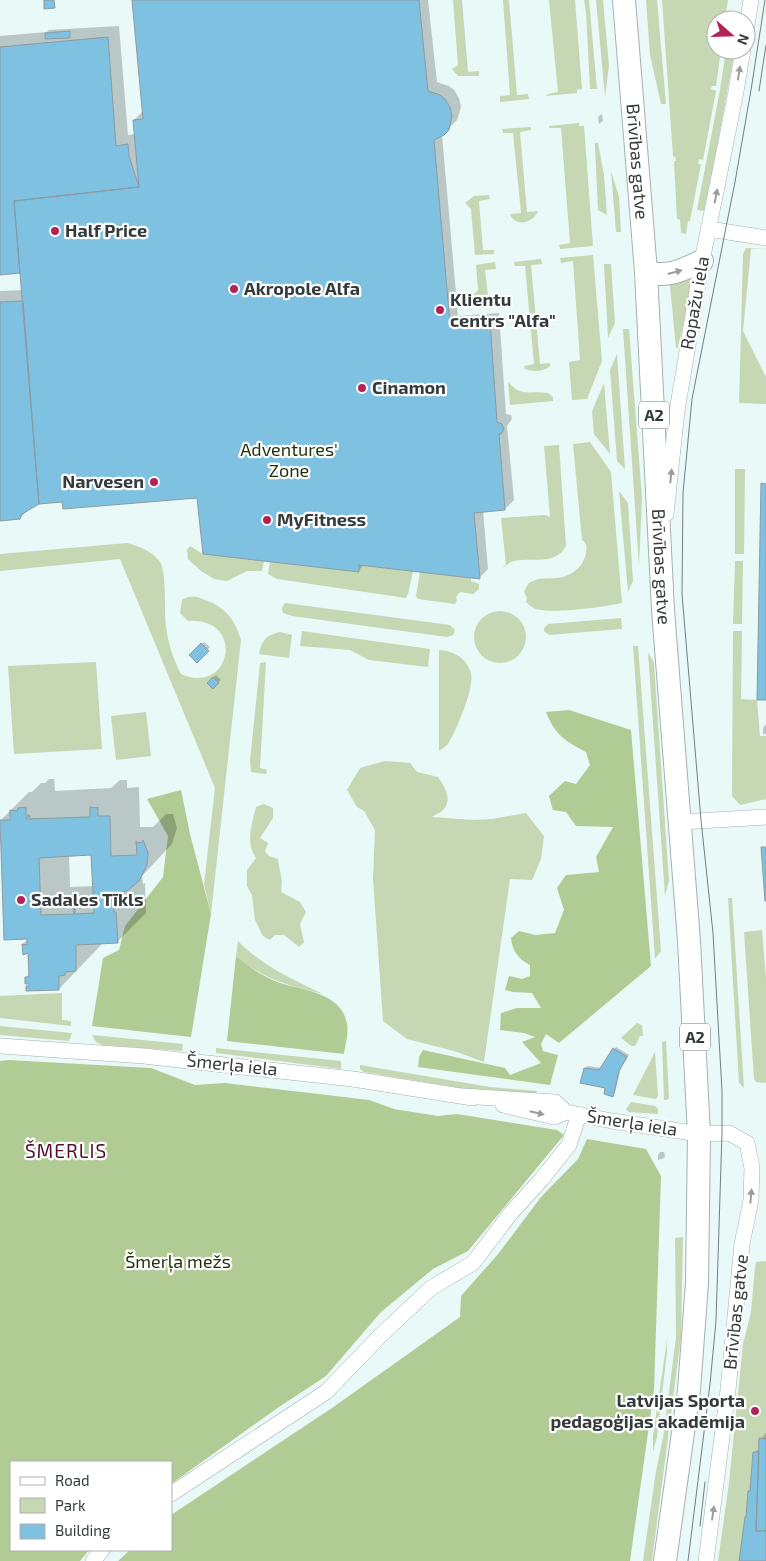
<svg xmlns="http://www.w3.org/2000/svg" width="766" height="1561" viewBox="0 0 766 1561" font-family="'Exo 2',sans-serif">
	<style>
		.green { fill: #c6d7b3 }
		.forest { fill: #b1cb94 }
		.shadow { fill: #0003; fill-rule: evenodd }
		.building { fill: #7fc1e1; stroke: #8d9aa1; fill-rule: evenodd }
		.lines { fill: none; stroke-linecap: round; stroke-linejoin: round }
		.minor-casing { stroke: #a2b2b2; stroke-width: 16 }
		.highway-casing { stroke: #a2b2b2; stroke-width: 24 }
		.minor { stroke: #fff; stroke-width: 15 }
		.highway { stroke: #fff; stroke-width: 22 }
		.tram { stroke: #747f7e; stroke-width: 1 }
		.oneway { fill: #9a9d9d }
		.poi-dot { fill: #b22358; stroke: #fff; stroke-width: 2 }
		.labels { text-anchor: middle; stroke-width: 4.5; stroke-linejoin: round; paint-order: stroke }
		.shield { fill: #fff; stroke: #717676; stroke-width: 1 }
		.shield-label { font-size: 16px; font-weight: bold; fill: #343b3b }
		.street-label { font-size: 18px; fill: #343b3b; stroke: #fff }
		.poi-label { font-size: 18px; font-weight: bold; fill: #343b3b; stroke: #fff; text-anchor: start }
		.park-label { font-size: 18px; fill: #1f2f06; stroke: #fff }
		.neighbourhood-label { font-size: 19px; letter-spacing: 1px; fill: #541028; stroke: #fff }
	</style>
	<rect width="100%" height="100%" fill="#e8f9f8"/>
	<path class="green" d="M453,0H462L468,72L479,71V76H458L452,69L458,65Z
		M503,0H509L517,95L528,94L529,99L500,102V96L510,95Z
		M549,0H575L582,89L577,90V93L546,96L548,94L558,92Z
		M584,0H589L597,89H590L586,12Z
		M596,0H603L609,66L605,97Z
		M646,0H657L666,104H661L650,55Z
		M662,0H728L725,20H716V50H721L716,86H712L711,89L716,91L703,160L699,159L698,164H701L690,221H688L686,234L681,233L680,220L677,219L674,161H676L675,157L673,156Z
		M726,50H735L705,211L697,210L720,90Z
		M579,123V126H584L593,246L560,249L559,245L570,243L561,128H549V126Z
		M594,126L595,143H598L604,175L607,215L598,210Z
		M531,127V130L520,132L527,212L538,211C533,223 515,228 510,214L521,213L513,133H503L502,129Z
		M611,171L619,197L621,232H616Z
		M489,195L490,199L479,201L483,250H494V254L475,255L471,209L465,203L474,196Z
		M746,248L766,249H751L743,331L766,377V404L739,403L743,254Z
		M593,255L602,361L587,399L572,400L569,362L580,360L573,261L561,263L560,258Z
		M541,259L542,264L531,265L540,364L550,363V366C544,372 533,372 525,369L524,366L534,364L525,266H515L514,262Z
		M495,262L496,269L485,270L488,296L498,295V300L478,301L473,295L478,290L476,265Z
		M604,264H611L615,323L608,338Z
		M694,277L678,348H676L670,286L671,283Z
		M623,329H629L642,498L639,566Z
		M617,354L625,469L617,461L610,370Z
		M508,382C522,398 529,390 548,393L553,397V401L510,405Z
		M604,383L610,454L594,434L592,411Z
		M590,442L611,472L622,603C604,607 552,614 536,609C532,607 529,605 526,602L527,598L524,592C526,588 527,584 531,582C545,574 559,584 576,570C581,566 585,560 586,553C587,547 587,543 582,540L573,444Z
		M559,445L566,546C555,566 533,557 514,561C510,562 507,565 504,567L503,566L506,565L501,518L545,515L550,517L544,446Z
		M735,469H745L744,554H735Z
		M619,491L628,503L633,581L628,592Z
		M127,543C139,546 152,551 160,562C167,573 164,611 166,626C168,643 173,659 181,674C232,696 246,617 188,621L180,613L182,600C190,595 196,596 205,600C225,607 235,619 241,640L211,914L204,884L215,788L120,559L0,571V554Z
		M190,546L203,554L264,561L262,571H247L227,581L214,579L201,571L188,559L187,550Z
		M735,561H743L742,624H733Z
		M270,562L358,572L359,565L413,571L408,594L406,598L277,579L268,574Z
		M420,572L471,578V581L479,584V589L473,594L460,592L456,597L457,600L455,604L418,599L416,596Z
		M285,603L450,625L455,630L453,635L447,637L292,616L283,613L282,608Z
		M474 637a26 26 0 1 1 52 0a26 26 0 1 1-52 0Z
		M621,618L622,629L549,635L544,631V628L548,624Z
		M302,631L430,649L428,667L369,660L350,650L300,646Z
		M733,631H742L741,699L757,700L760,736H766V799L740,805L732,796Z
		M280,632L292,635L289,658L259,654C262,640 266,635 280,632Z
		M633,646H638L661,951L655,959Z
		M439,650C452,651 464,656 470,670C477,684 456,731 448,744C445,747 442,749 439,751Z
		M648,652L654,663L669,881L665,896Z
		M96,662L102,749L14,754L8,666Z
		M266,662L260,768L267,770L266,774L251,772L250,761L260,663Z
		M146,712L151,756L116,760L111,716Z
		M385,761L410,763L417,772L438,777C444,786 454,800 442,811C440,813 434,815 432,817L473,820L492,819L526,813L544,836L541,859L532,880L510,879L484,1062L454,1051L407,1039L383,1021L373,879L375,830L364,811L357,807L347,790L360,768Z
		M264,804L273,808V818L260,838L268,843L265,852L269,856L278,859L282,882L281,892L300,902L306,912L300,924L304,942L299,947L284,935H275L270,940L263,936L255,920L252,895L247,886V870L256,858C245,842 252,825 256,807Z
		M728,898H732L744,1088L739,1083Z
		M762,930L766,978V1083L756,1082L754,1079L744,932Z
		M238,941C261,965 293,980 323,994C288,985 264,980 236,956Z
		M62,993V1020L71,1021V1026L0,1018V996Z
		M637,1023L642,1025L643,1036H640L635,1046H631L621,1038Z
		M0,1026L72,1033L69,1041L0,1035Z
		M92,1035L183,1044L182,1051L102,1045L96,1042Z
		M666,1041L669,1098L667,1100H664L662,1042Z
		M216,1048L341,1061V1069L216,1053Z
		M655,1052L658,1096L656,1099L633,1095Z
		M360,1065L490,1087L537,1091L536,1096L490,1093L364,1072L360,1069Z
		M631,1102L655,1106L658,1109V1114L629,1112L626,1109Z
		M683,1237L681,1337L652,1561H643L656,1471L663,1438L676,1337L675,1238Z
		M766,1261V1439H759V1452H753L750,1491L739,1561H718L729,1483L743,1344L751,1312L755,1267L756,1262Z
		M667,1340V1352L657,1437L653,1452V1436Z"/>
	<path class="forest" d="M569,710L631,730L651,966L559,1043L546,1034L541,1044L543,1051L558,1055L550,1085L418,1067L419,1057L423,1050L505,1068L510,1075L541,1063L522,1042L535,1037L524,1033L500,1030L501,1013L517,1008H541L532,993L513,992L505,990L509,976L522,979L530,976V965C518,959 512,950 511,938L519,931L535,935L555,933L564,910L557,888L566,875L599,872L596,857L613,827L576,826L566,812L553,810L549,796L565,781L576,784L590,765L586,752C565,741 555,735 546,712Z
		M181,790L190,834L211,914L191,1037L92,1026L103,958L119,950L125,926L163,877L168,836L147,799Z
		M236,956C248,966 260,975 275,981C299,991 341,990 347,1024C349,1033 345,1045 344,1054L227,1041Z
		M8,1060L151,1068L195,1085L225,1083L344,1097L369,1100L394,1109L438,1116L457,1114L557,1130L564,1135L468,1251L433,1269L381,1312L326,1376L276,1409L171,1484V1462H11V1550H89L80,1561H0V1061Z
		M587,1139L646,1149L661,1176L654,1390L630,1561H118L130,1550H171V1515L332,1408L460,1317L461,1296L499,1253L541,1197L578,1159Z"/>
	<path class="shadow" d="M133,0H428L437,82L449,86L454,90L459,98L461,107L457,120L442,135L458,316L499,313L506,414L511,415L512,419L507,426L514,500L505,509L483,511L488,569L479,578L365,564L358,571L198,496L39,503L29,509L20,518L0,520V291L23,290L21,272L0,274V36L47,32L49,30L119,26L128,135L135,134L134,120L143,111Z
		M602,114L603,121L599,124L598,117Z
		M204,642L210,647L197,661L191,655Z
		M216,675L221,680L213,687L208,683Z
		M766,724V734H763V728Z
		M49,779H54L55,791L111,788L120,780H127V788L139,787L140,827H153L166,814H173L177,828L172,844L142,876L143,884L145,883L146,913L117,942L103,943L59,989L27,987L31,983L26,977L30,974L29,952H24L23,944L28,939L0,821L29,792H32L41,783H45ZM92,854L94,886L70,887L69,855Z
		M616,1047L629,1055L621,1067L615,1093L613,1096L606,1087L585,1068L587,1066L602,1068Z
		M660,1152H664L665,1157L662,1159L658,1160V1155Z
		M766,1433V1561H741L755,1452L757,1450H760L761,1439Z"/>
	<path class="building" d="M44,0H54L55,8L44,9Z
		M132,0H419L428,91L440,95L445,99L450,107L452,116L449,130L444,135L434,140L450,324L490,321L497,422L502,424L504,429L501,434H499L505,510L474,513L480,579L359,565V572L203,554L197,498L63,509L62,502L39,504L14,201L139,187L133,120L143,119Z
		M70,31V38L45,39V33Z
		M108,37L116,146L128,144L129,156L139,187L14,201L20,273L0,275V47Z
		M23,301L39,504L22,514L20,519L0,521V302Z
		M761,483L766,484V700H757Z
		M201,643L209,651L197,663L189,655Z
		M213,677L219,683L213,689L207,683Z
		M26,807V815H29L30,817H26V819L90,817V807L97,808L98,807V816H110L111,856L137,855L136,841L137,843L143,842V840L148,853L147,865L139,881L127,891L113,894L114,912H116L118,943L76,945V971L65,972V975L59,976V990L26,991V986H29V984H25V977H29L28,953L23,955L22,944L27,945V939L4,940L0,820H10V810L17,811L18,808ZM91,855L94,913L75,914V907H73L74,914L41,915L39,858Z
		M761,847H766V901H765Z
		M613,1048L627,1057L619,1071L613,1097L604,1094L605,1088L580,1083L584,1068L599,1070Z
		M759,1438L766,1439V1531H756Z
		M753,1452H759L756,1531H766V1561H739L745,1517H746L748,1491H750Z"/>
	<g class="lines">
		<defs>
			<path id="minor" d="M746,31L751,0
				M709,229L766,238
				M666,514L677,411L702,261L735,97L743,50
				M680,822L766,817
				M0,1046L144,1056L188,1061L353,1079L473,1098
				M463,1096L555,1102L566,1112L612,1121L673,1130L699,1134L729,1133L747,1143L752,1168L751,1200L742,1244L728,1390L706,1561
				M503,1105L554,1117L566,1112
				M171,1494L326,1392L381,1335L431,1288L473,1263L511,1213L541,1180L569,1145L579,1114
				M93,1561L102,1550"/>
			<g id="highway">
				<path id="s1" d="M624,0L646,272L663,610L689,941L699,1134L697,1283L689,1390L665,1561"/>
				<path d="M646,272C667,278 683,270 702,261"/>
			</g>
		</defs>
		<use href="#minor" class="minor-casing"/>
		<use href="#highway" class="highway-casing"/>
		<use href="#minor" class="minor"/>
		<use href="#highway" class="highway"/>
		<path class="tram" d="M759,91L766,45
			M700,1526L705,1482
			M688,1561L710,1384L716,1321L722,1133V1091L713,933L701,820L682,594L683,493L692,399L735,182L751,90L765,0"/>
	</g>
	<defs><path id="oneway-solid" d="M-6-.8H1V-3.2L6.5 0L1 3.2V.8H-6Z" transform="scale(1.25)"/></defs>
	<g class="oneway">
		<use href="#oneway-solid" transform="translate(739 73) rotate(-81)"/>
		<use href="#oneway-solid" transform="translate(716 196) rotate(-79)"/>
		<use href="#oneway-solid" transform="translate(675 272) rotate(-15)"/>
		<use href="#oneway-solid" transform="translate(671 476) rotate(-84)"/>
		<use href="#oneway-solid" transform="translate(537 1113) rotate(13)"/>
		<use href="#oneway-solid" transform="translate(751 1196) rotate(-85)"/>
		<use href="#oneway-solid" transform="translate(713 1513) rotate(-82)"/>
	</g>
	<g class="poi-dot">
		<circle cx="55" cy="231" r="5"/>
		<circle cx="234" cy="289" r="5"/>
		<circle cx="440" cy="310" r="5"/>
		<circle cx="362" cy="388" r="5"/>
		<circle cx="154" cy="482" r="5"/>
		<circle cx="267" cy="520" r="5"/>
		<circle cx="21" cy="900" r="5"/>
		<circle cx="755" cy="1411" r="5"/>
	</g>
	<g class="labels">
		<g class="shield">
			<rect x="639" y="401.5" width="30" height="27" rx="4"/>
			<rect x="680" y="1023.5" width="30" height="27" rx="4"/>
		</g>
		<g class="shield-label">
			<text x="654" y="421">A2</text>
			<text x="695" y="1043">A2</text>
		</g>
		<g class="street-label">
			<text dy="6" stroke="none"><textPath href="#s1" startOffset="162">Brīvības gatve</textPath></text>
			<text transform="translate(695 303) rotate(-80)" y="6">Ropažu iela</text>
			<text dy="6" stroke="none"><textPath href="#s1" startOffset="568">Brīvības gatve</textPath></text>
			<text transform="translate(232 1065) rotate(6)" y="6">Šmerļa iela</text>
			<text transform="translate(632 1123) rotate(9)" y="6">Šmerļa iela</text>
			<text transform="translate(736 1312) rotate(-84)" y="6">Brīvības gatve</text>
		</g>
		<g class="poi-label">
			<text x="65" y="237">Half Price</text>
			<text x="244" y="295">Akropole Alfa</text>
			<text x="450" y="306">Klientu<tspan x="450" dy="21">centrs "Alfa"</tspan></text>
			<text x="372" y="394">Cinamon</text>
			<text x="144" y="488" text-anchor="end">Narvesen</text>
			<text x="277" y="526">MyFitness</text>
			<text x="31" y="906">Sadales Tīkls</text>
			<text x="745" y="1407" text-anchor="end">Latvijas Sporta<tspan x="745" dy="21">pedagoģijas akadēmija</tspan></text>
		</g>
		<g class="park-label">
			<text x="289" y="456">Adventures'<tspan x="289" dy="21">Zone</tspan></text>
			<text x="178" y="1268">Šmerļa mežs</text>
		</g>
		<g class="neighbourhood-label">
			<text x="66" y="1158">ŠMERLIS</text>
		</g>
	</g>
	<rect x="10" y="1461" width="162" height="90" fill="#ffffff" stroke="#aeb1b1"/>
	<rect x="20" y="1477" width="25" height="8" fill="#ffffff" stroke="#aeb1b1"/>
	<text x="55" y="1486" font-size="15" fill="#343b3b">Road</text>
	<rect x="20" y="1498" width="25" height="15" fill="#c6d7b3" stroke="#aeb1b1"/>
	<text x="55" y="1511" font-size="15" fill="#343b3b">Park</text>
	<rect x="20" y="1524" width="25" height="15" fill="#7fc1e1" stroke="#aeb1b1"/>
	<text x="55" y="1536" font-size="15" fill="#343b3b">Building</text>
	<g transform="translate(731 35) rotate(110)"><circle r="24" fill="#ffffff" stroke="#aeb1b1"/>
	<path d="M0-4L9 19L0 12L-9 19Z" fill="#b22358"/>
	<text y="-8" font-size="14" font-weight="bold" text-anchor="middle" fill="#343b3b">N</text>
	</g>
</svg>
